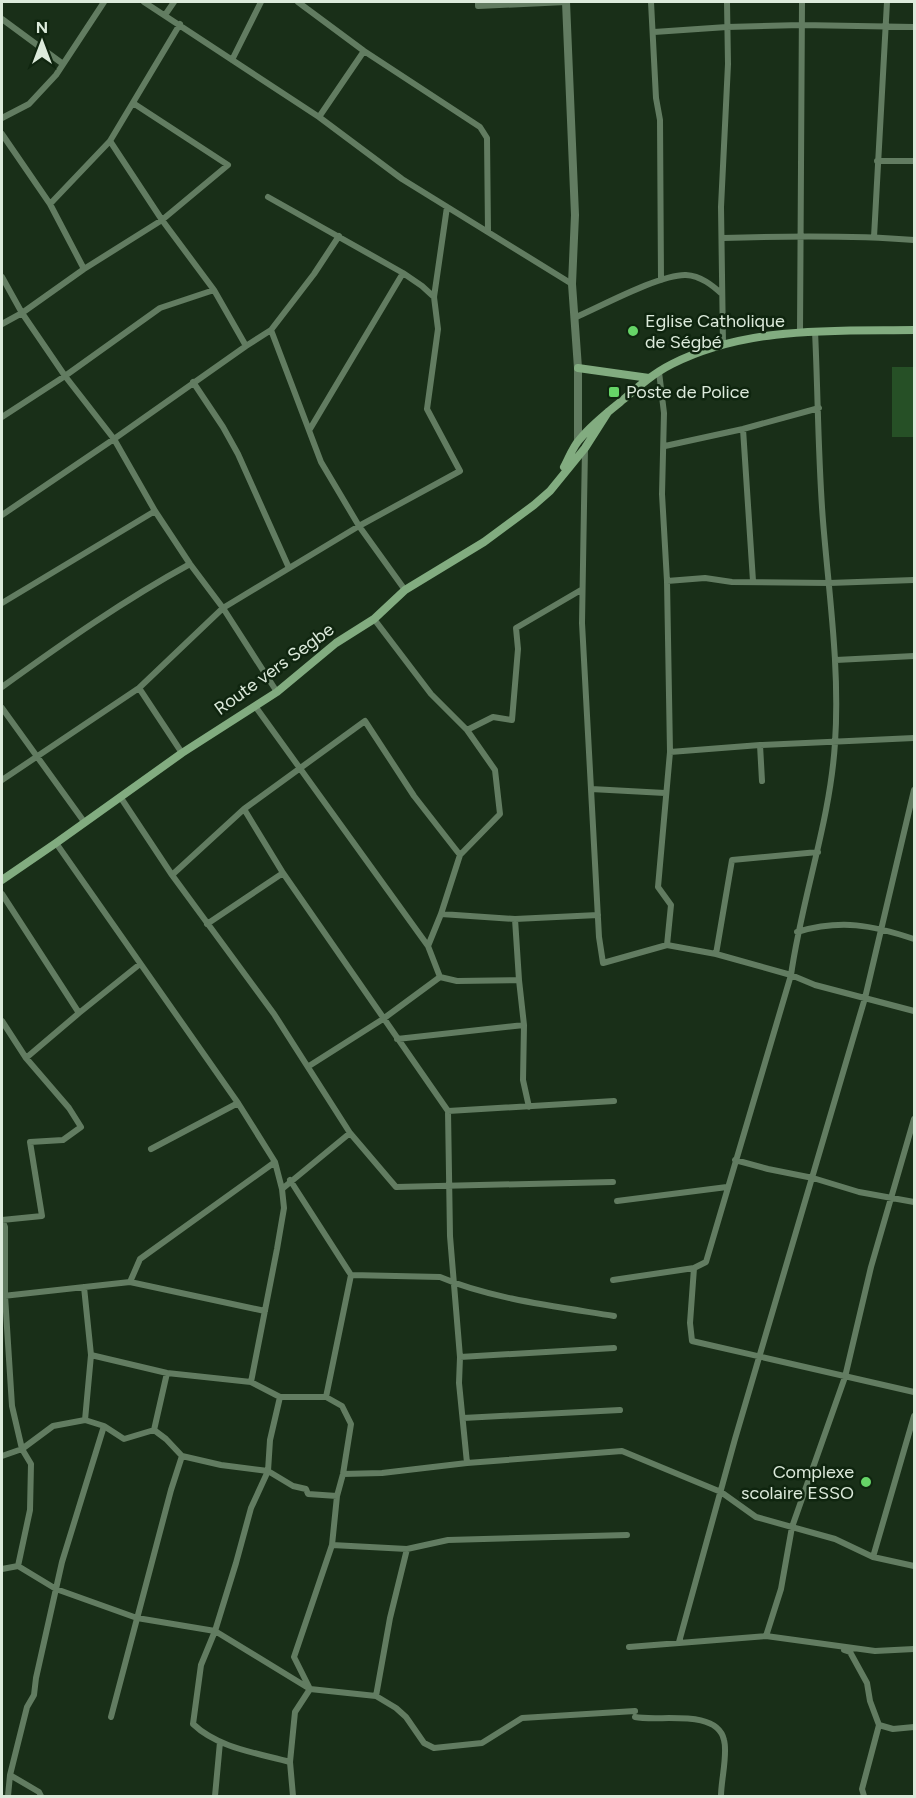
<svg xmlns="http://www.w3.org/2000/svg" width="916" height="1798" viewBox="0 0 916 1798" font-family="Figtree,sans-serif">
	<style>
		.green { fill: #265026 }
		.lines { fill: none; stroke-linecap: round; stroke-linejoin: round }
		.minor { stroke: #627c61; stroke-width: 6 }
		.tertiary { stroke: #627c61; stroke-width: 8 }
		.secondary { stroke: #82ac80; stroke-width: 8 }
		.poi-dot { fill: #66d467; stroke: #0f250f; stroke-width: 2 }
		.labels { text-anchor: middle; stroke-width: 5; stroke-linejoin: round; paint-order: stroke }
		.poi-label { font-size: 18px; fill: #dceadb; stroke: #0f250f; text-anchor: start }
		.street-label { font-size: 18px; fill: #dceadb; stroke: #0f250f }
	</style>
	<rect width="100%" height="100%" fill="#192f18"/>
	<path class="green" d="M892,367H914V437H892Z"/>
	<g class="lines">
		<path class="minor" d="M144,2L319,117L402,179L572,284
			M298,2L364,51L480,127L487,138L488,231
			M478,2V6L566,2
			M651,2L656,98L660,120L661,280
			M165,15L174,2
			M2,19L63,64
			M654,32L727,27L801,25L914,27
			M232,60L261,2
			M319,117L364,51
			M2,118L29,104L56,75L104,2
			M2,134L50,204L84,269
			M110,141L162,220L214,290L246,346
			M877,161H914
			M268,197L403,273L422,286L434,297
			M50,204L110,141L180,24
			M874,237L887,2
			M723,238C787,236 850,235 914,240
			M2,277L22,313L65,376L114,439L155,511L190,564L223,608L277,692
			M574,318C600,307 660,274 686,275C701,276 712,285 722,294
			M2,324L22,313L84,269L162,220L228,165L133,103
			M271,330L321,462L359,526L405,590
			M800,332L802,2
			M723,344L721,207L728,64L727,2
			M659,372L664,413L662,494L667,581L670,752L658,887L671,905L667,945
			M193,382L223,427L238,454L289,568
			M2,417L65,376L160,308L214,290
			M310,429L403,273
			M743,429L753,581
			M665,446L743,429L819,408
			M585,448L582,623L599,937L603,963L667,945L716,954L791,975L815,985L914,1011
			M2,515L114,439L246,346L271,330L314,274L339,236
			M667,581L705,578L732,582L829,583L914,580
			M2,603L155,511
			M374,619L431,694L467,730
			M836,660L914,656
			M2,687C63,643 124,600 190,564
			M139,688L182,753
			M255,706L428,946L440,977
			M2,708L85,823
			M760,745L762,781
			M670,752L760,745L914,738
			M2,780L139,688L223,608L359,526L460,471L427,409L438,329L434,297L447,207
			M591,789L665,793
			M121,798L172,875L274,1014L350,1133L396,1187L613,1182
			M244,809L283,873L448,1111L450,1236L460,1357L459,1383L467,1463
			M56,843L238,1103L275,1162
			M460,855L500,814L495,770L467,730L493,717L512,720L518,649L516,628L581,590
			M172,875L244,809L365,721L414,796L460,855L441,914L428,946
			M2,894L79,1013L26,1058
			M441,914L515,919L598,915
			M515,919L519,980
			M207,924L283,873
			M797,932C841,919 872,925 914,939
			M716,954L732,860L818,852
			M79,1013L140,964
			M2,1021L26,1058L69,1108L81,1127L63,1140L30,1142L42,1216L2,1220L5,1227V1296L12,1406L22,1449L31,1464L30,1510L18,1566
			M397,1039L524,1025
			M309,1066L383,1019L440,977L457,981L519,980L524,1025L523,1080L529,1107
			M448,1111L614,1101
			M151,1149L238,1103
			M735,1160L768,1169L813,1178L859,1192L914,1202
			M290,1180L351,1275L440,1277C491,1299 559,1307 614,1316
			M617,1201L727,1187
			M694,1268L690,1323L692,1341L914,1392
			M613,1280L694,1268L706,1262L791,975C802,897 830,822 835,743C840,669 829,595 823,521C818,458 818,394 815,331
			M130,1282L140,1259L275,1162L282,1189
			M84,1287L91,1355L85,1420
			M3,1296L130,1282L265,1311
			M91,1355L167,1373L251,1382L280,1397H326L342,1406L351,1424L343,1474L337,1496L332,1545L294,1657L310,1689L295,1712L290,1762L293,1796
			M460,1357L614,1348
			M251,1382L277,1249L284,1208L282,1189L350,1133
			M280,1397L270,1440L268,1471L251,1508L236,1563L215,1631L201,1665L193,1724C218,1748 257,1753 290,1762
			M326,1397L351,1275
			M463,1418L620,1410
			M154,1430L167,1373
			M2,1456L22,1449L53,1426L85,1420L104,1426L124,1439L154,1430L166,1439L182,1456L221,1465L268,1471L293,1486L306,1489L308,1494L337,1496
			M343,1474L382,1473L467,1463L622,1451L721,1492L756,1517L835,1539L873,1557L914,1566
			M332,1545L407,1549L448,1540L627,1535
			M873,1557L914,1416
			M2,1569L18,1566L56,1589L137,1618L215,1631L310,1689L376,1696L396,1708L406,1717L424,1743L434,1748L482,1743L522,1718L635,1711
			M766,1636L781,1589L792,1527L845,1377L871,1267L914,1119
			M679,1642L735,1439L865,998L914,790
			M629,1647L766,1636L875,1651L914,1649
			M844,1650L850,1652L867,1683L870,1701L879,1725L893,1729L914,1727
			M376,1696L390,1618L407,1549
			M111,1717L171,1490L182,1456
			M635,1717C658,1722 717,1708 724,1740C728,1754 721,1780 721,1796
			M10,1775L39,1792L41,1796
			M8,1796L10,1775L27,1707L34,1695L36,1678L62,1562L104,1426
			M215,1796L220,1742
			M864,1796L862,1789L879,1725"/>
		<path class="tertiary" d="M566,2L575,215L572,284L578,368V440"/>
		<path class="secondary" d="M578,368L649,378
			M564,467C569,458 573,446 580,439C592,424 609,411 624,399C639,386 654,373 672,364C747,326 833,331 914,330
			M2,880L56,843L182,753L277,692L336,643L374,619L405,590L484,542L534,505L550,491L585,448L608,412"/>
	</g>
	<g class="poi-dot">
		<circle cx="633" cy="331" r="6"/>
		<rect x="608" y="386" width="12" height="12" rx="3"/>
		<circle cx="866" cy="1482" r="6"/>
	</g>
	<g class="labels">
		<g class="poi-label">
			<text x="645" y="327">Eglise Catholique<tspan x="645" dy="21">de Ségbé</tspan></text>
			<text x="626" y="398">Poste de Police</text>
			<text x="854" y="1478" text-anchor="end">Complexe<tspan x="854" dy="21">scolaire ESSO</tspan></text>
		</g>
		<g class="street-label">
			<text transform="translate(274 669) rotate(-36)" y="6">Route vers Segbe</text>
		</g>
	</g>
	<rect width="916" height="1798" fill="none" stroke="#dceadb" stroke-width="6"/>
	<g transform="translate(42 42)" stroke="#0f250f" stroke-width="4.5" paint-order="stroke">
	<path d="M0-4.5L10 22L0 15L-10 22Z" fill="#dceadb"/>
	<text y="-9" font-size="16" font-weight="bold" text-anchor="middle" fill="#dceadb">N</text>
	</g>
</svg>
